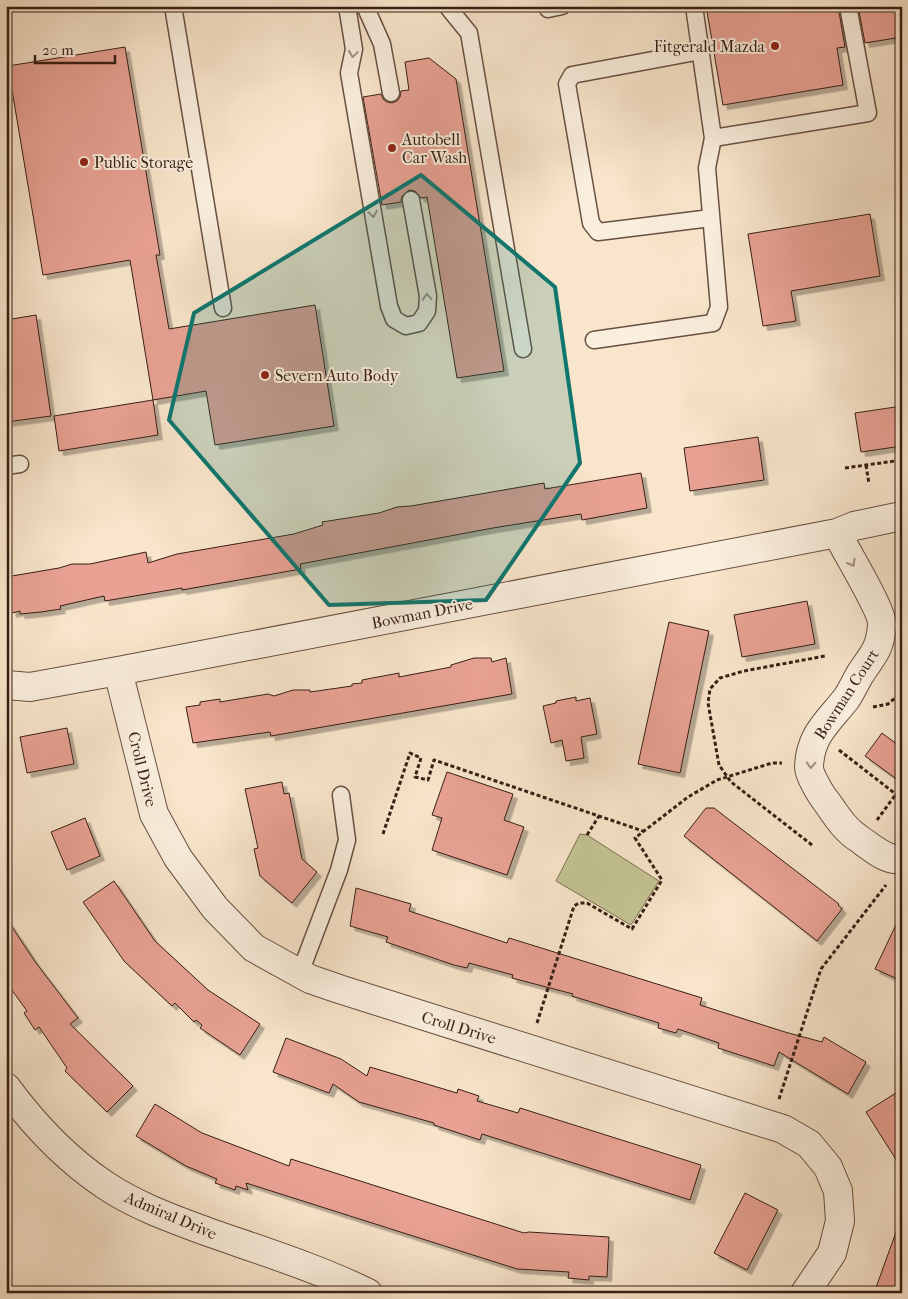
<svg xmlns="http://www.w3.org/2000/svg" width="908" height="1299" viewBox="0 0 908 1299" font-family="'IM FELL French Canon',serif">
	<style>
		.green { fill: #c3c393; stroke: #7d7154 }
		.building { fill: #e8a193; stroke: #371f14; filter: url(#shadow) }
		.lines { fill: none; stroke-linecap: round; stroke-linejoin: round }
		.service-casing { stroke: #675042; stroke-width: 19 }
		.minor-casing { stroke: #675042; stroke-width: 30 }
		.tertiary-casing { stroke: #675042; stroke-width: 30 }
		.path { stroke: #371f14; stroke-width: 3; stroke-dasharray: 4 2.5; stroke-linecap: butt }
		.service { stroke: #faeedd; stroke-width: 16 }
		.minor { stroke: #faeedd; stroke-width: 28 }
		.tertiary { stroke: #faeedd; stroke-width: 28 }
		.oneway { stroke: #a29183 }
		.marked { fill: #0f766e; fill-opacity: 0.2; stroke: #0f766e; stroke-width: 4; stroke-linejoin: round }
		.poi-dot { fill: #8f2418; stroke: #faeedd; stroke-width: 2 }
		.labels { text-anchor: middle; stroke-width: 4; stroke-linejoin: round; paint-order: stroke }
		.poi-label { font-size: 16px; fill: #371f14; stroke: #faeedd; text-anchor: start }
		.street-label { font-size: 16px; fill: #371f14; stroke: #faeedd }
	</style>
	<defs>
		<filter id="shadow"><feDropShadow dx="4.5" dy="4.5" stdDeviation="0" flood-color="#0004"/></filter>
	</defs>
	<rect width="100%" height="100%" fill="#f8e5cb"/>
	<filter id="stains"><feTurbulence type="fractalNoise" baseFrequency=".004" numOctaves="4"/><feColorMatrix values="0 0 0 0 .2 0 0 0 0 .09 0 0 0 0 .02 0 0 0 .5 -.17"/></filter>
	<radialGradient id="worn" r=".72"><stop offset=".6" stop-color="#630" stop-opacity="0"/><stop offset="1" stop-color="#630" stop-opacity=".3"/></radialGradient>
	<path class="green" d="M580,834L587,835L659,881L631,925L556,881Z"/>
	<path class="building" d="M706,6H838L845,47L837,48L843,85L723,105Z
		M858,6H902V37L865,43Z
		M125,47L160,255H156L169,329L315,305L334,426L215,445L206,391L153,400L130,260L43,275L8,66Z
		M429,58L456,79L504,371L457,378L427,197L421,198L415,191L409,190L402,196L401,202L382,205L363,97L381,94L383,99L387,102L392,103L397,101L400,97L401,91L409,90L405,62Z
		M870,214L880,276L791,291L796,321L763,326L748,234Z
		M36,315L51,416L6,422V320Z
		M153,400L158,435L59,451L54,416Z
		M902,406V446L861,452L855,413Z
		M758,437L764,480L690,491L684,448Z
		M641,473L647,508L582,520L581,514L493,528L300,564L301,569L182,590V588L105,601L104,596L60,606L61,609L41,612L20,614V611L12,613L6,577L59,568L72,564H90L146,552L148,563L177,554L294,534L323,525L322,522L379,513L397,507L411,506L544,483L545,489Z
		M807,601L815,644L742,657L734,615Z
		M669,622L709,631L680,773L638,764Z
		M474,658H491L492,662L506,658L512,694L271,736L270,732L193,743L186,707L200,705V702L220,699V702L268,694L274,696L293,690H310V692L352,686V684L362,683V680L399,673V677L451,667V665Z
		M576,697V701L590,698L597,734L581,737L584,758L566,761L562,740L551,743L543,706L556,703V701Z
		M67,728L74,764L27,773L20,737Z
		M882,733L902,748V783L865,756Z
		M447,772L513,794L504,820L524,827L507,875L432,850L442,818L432,815Z
		M282,782L284,794L289,793L302,859L317,872L292,903L260,876L254,849L258,848L245,789Z
		M706,808H714L839,904L838,905L842,909L817,941L684,836Z
		M85,818L100,856L67,870L51,832Z
		M114,881L155,941L208,990L260,1024L240,1055L200,1028L202,1025L196,1020L194,1022L175,1003L172,1006L124,961L83,902Z
		M356,888L411,904L409,911L507,943L509,938L522,942L702,998L700,1005L785,1032L822,1042L824,1037L866,1062L848,1094L779,1052L774,1066L718,1048L719,1043L678,1029L676,1033L658,1028L659,1023L572,996L573,994L512,978L513,975L469,963L467,968L454,965L386,942L388,937L350,926Z
		M902,912V981L875,969Z
		M6,918L36,963L78,1018L70,1024L133,1086L107,1112L65,1071L67,1068L39,1027L35,1030L24,1013L27,1011L6,982Z
		M286,1038L341,1059L367,1076L370,1067L457,1093L458,1089L479,1096L477,1101L518,1113L520,1108L701,1165L690,1200L482,1134L480,1140L434,1125V1123L359,1102L333,1084L329,1093L273,1072Z
		M902,1089V1169L866,1112Z
		M155,1104L202,1133L289,1166L291,1159L524,1233L529,1232L609,1237L607,1277L589,1276V1280L568,1278L569,1272L517,1269L246,1183L248,1190L236,1186L235,1190L215,1183L217,1179L186,1166L136,1136Z
		M745,1193L778,1210L747,1270L714,1253Z
		M899,1224L902,1225V1293H874Z"/>
	<g class="lines">
		<defs>
			<path id="service" d="M173,6L223,308
				M347,6L354,49L349,73L389,306L394,319L406,326L419,323L427,311L428,296L411,200
				M365,6L382,44L391,93
				M447,6L469,33L523,349
				M547,6L548,9L562,6
				M694,6L713,138L868,113L848,6
				M701,51L572,75L567,84L591,223L598,232L711,218
				M594,340L713,323L719,307L707,168L713,138
				M6,466L20,464
				M300,973L339,870L347,840L341,795"/>
			<path id="minor" d="M902,519L897,517L854,526L837,533C845,550 883,611 882,625C880,651 872,655 859,676C855,683 851,692 846,699C828,722 810,735 809,767C809,775 821,795 826,801C836,815 844,829 858,838C870,846 886,862 902,859
				M118,671L154,814L178,858L215,908L254,948L310,979L339,989L783,1129L809,1144L828,1167L838,1191L840,1221L832,1253L805,1293
				M6,685L30,687L118,671L837,533"/>
			<path id="tertiary" d="M6,1087C34,1125 66,1159 105,1185C136,1206 173,1219 208,1232C262,1251 317,1268 368,1293"/>
		</defs>
		<use href="#service" class="service-casing"/>
		<use href="#minor" class="minor-casing"/>
		<use href="#tertiary" class="tertiary-casing"/>
		<path class="path" d="M866,465L869,484
			M845,468L902,460
			M873,707L888,704L902,692
			M839,750L902,799
			M877,820L896,794
			M383,834L410,753L421,758L415,777L428,780L434,760L643,831
			M587,835L599,816
			M812,845L731,782L719,765L708,703L710,689L720,678L744,671L825,656
			M900,901L902,902
			M537,1023L574,906L579,903H587L632,929L662,880L635,838L688,797L717,780L772,763H782
			M779,1099L821,969L886,885"/>
		<use href="#service" class="service"/>
		<use href="#minor" class="minor"/>
		<use href="#tertiary" class="tertiary"/>
	</g>
	<defs><path id="oneway-chevron" d="M-2-3.5L2.5 0L-2 3.5" fill="none" stroke-width="1.6" stroke-linecap="round" stroke-linejoin="round" transform="scale(1.25)"/></defs>
	<g class="oneway">
		<use href="#oneway-chevron" transform="translate(353 54) rotate(98)"/>
		<use href="#oneway-chevron" transform="translate(373 214) rotate(80)"/>
		<use href="#oneway-chevron" transform="translate(427 297) rotate(-94)"/>
		<use href="#oneway-chevron" transform="translate(852 563) rotate(60)"/>
		<use href="#oneway-chevron" transform="translate(811 765) rotate(92)"/>
	</g>
	<path class="marked" d="M421,175L555,287L580,463L486,600L329,605L169,420L194,313Z"/>
	<g class="poi-dot">
		<circle cx="775" cy="46" r="5"/>
		<circle cx="392" cy="148" r="5"/>
		<circle cx="84" cy="162" r="5"/>
		<circle cx="265" cy="375" r="5"/>
	</g>
	<g class="labels">
		<g class="poi-label">
			<text x="765" y="52" text-anchor="end">Fitgerald Mazda</text>
			<text x="402" y="145">Autobell<tspan x="402" dy="18">Car Wash</tspan></text>
			<text x="94" y="168">Public Storage</text>
			<text x="275" y="381">Severn Auto Body</text>
		</g>
		<g class="street-label">
			<text transform="translate(422 613) rotate(-11)" y="6">Bowman Drive</text>
			<text transform="translate(846 694) rotate(-57)" y="6">Bowman Court</text>
			<text transform="translate(143 769) rotate(76)" y="6">Croll Drive</text>
			<text transform="translate(459 1027) rotate(17)" y="6">Croll Drive</text>
			<text transform="translate(171 1215) rotate(23)" y="6">Admiral Drive</text>
		</g>
	</g>
	<rect width="908" height="1299" fill="none" stroke="#f8e5cb" stroke-width="25"/>
	<rect x="8" y="8" width="893" height="1284" fill="none" stroke="#371f14" stroke-width="2.5"/>
	<rect x="12" y="12" width="883" height="1274" fill="none" stroke="#371f14"/>
	<path d="M35 55v8h80v-8" fill="none" stroke="#371f14" stroke-width="2.5"/>
	<text x="42" y="55" font-size="15" fill="#371f14" stroke="#faeedd" stroke-width="4" paint-order="stroke">20 m</text>
	<rect width="100%" height="100%" filter="url(#stains)"/>
	<rect width="100%" height="100%" fill="url(#worn)"/>
</svg>
